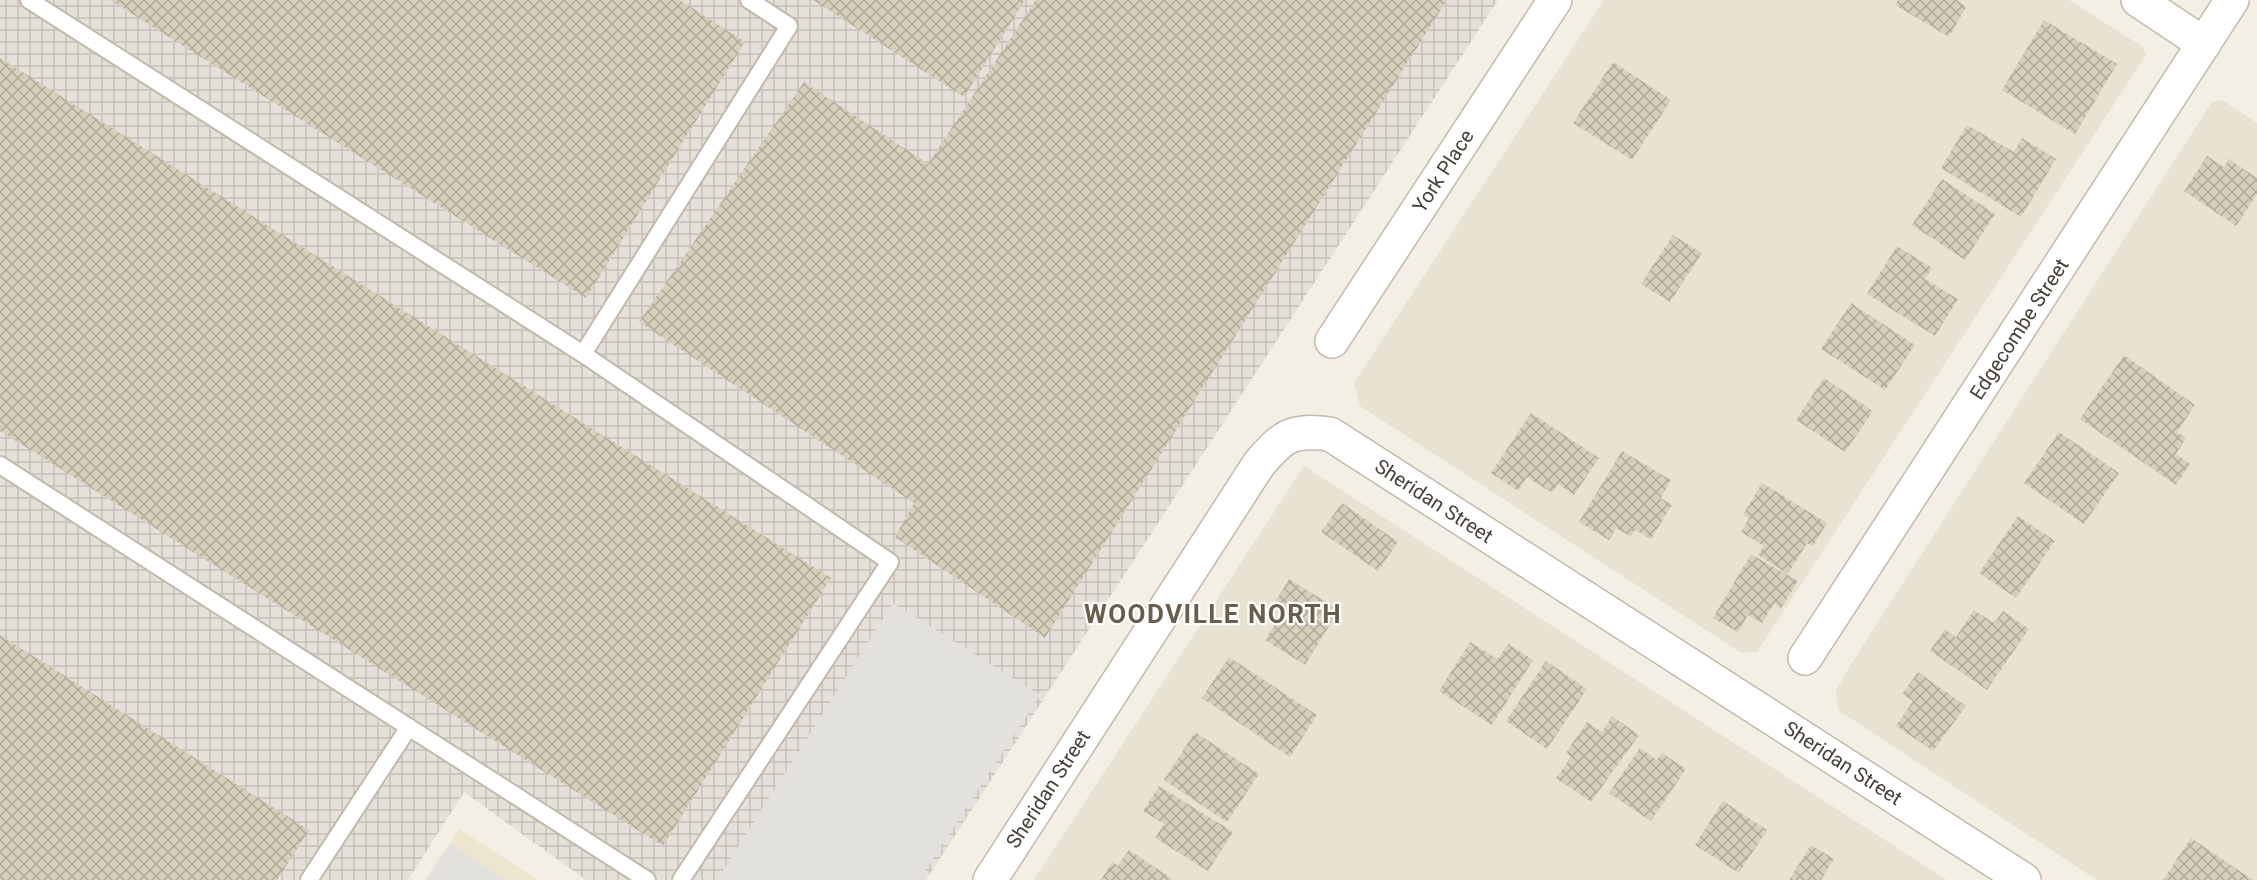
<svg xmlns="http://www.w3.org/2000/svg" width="2257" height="880" viewBox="0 0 2257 880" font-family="Roboto,sans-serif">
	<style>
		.residential { fill: #e7e2d2 }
		.industrial { fill: url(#industrial-grid) }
		.education { fill: #ede5cd }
		.parking { fill: #e3e1dd }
		.building { fill: url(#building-cross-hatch) }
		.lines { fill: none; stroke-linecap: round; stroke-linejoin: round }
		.lane-casing { stroke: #c1baaa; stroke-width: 20 }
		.street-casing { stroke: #c1baaa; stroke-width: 36 }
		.lane { stroke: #fff; stroke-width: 16 }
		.street { stroke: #fff; stroke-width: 33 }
		.labels { text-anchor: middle; stroke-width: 4.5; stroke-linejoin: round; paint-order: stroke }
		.street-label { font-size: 20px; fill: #453f34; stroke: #fff }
		.district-label { font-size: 26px; font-weight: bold; letter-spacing: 1.5px; fill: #685e4b; stroke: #fff }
	</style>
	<defs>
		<pattern id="industrial-grid" width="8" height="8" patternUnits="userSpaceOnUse" patternTransform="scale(1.5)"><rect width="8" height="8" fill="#e5e0d9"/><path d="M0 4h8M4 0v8" fill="none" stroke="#c6c1bb"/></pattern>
		<pattern id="building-cross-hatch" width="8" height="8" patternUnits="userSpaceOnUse" patternTransform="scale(1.5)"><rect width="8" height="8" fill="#d8cebc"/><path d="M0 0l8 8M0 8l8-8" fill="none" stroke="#b1a99a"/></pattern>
	</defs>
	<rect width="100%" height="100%" fill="#f3efe4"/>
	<path class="residential" d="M1604,0H2069L2143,47L2146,55L1757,652H1740L1360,406L1354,383Z
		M2222,100L2257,123V880H2097L1838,710L1836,691L1851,664L2212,102Z
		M1304,466L1947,880H1034Z"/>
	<path class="industrial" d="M0,0H1498L926,880H586L464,792L408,880H0Z"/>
	<path class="education" d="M459,829L538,880H425Z"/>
	<path class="parking" d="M893,603L1040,695L919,880H717Z
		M450,843L505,880H425Z"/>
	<path class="building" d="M110,0H680L745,42L586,298Z
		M813,0H1025L964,97Z
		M1036,0H1447L1045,638L895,537L914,503L639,322L804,82L928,164Z
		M1898,0H1957L1966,7L1949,37L1895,5Z
		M2044,20L2117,64L2075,134L2002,90Z
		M0,58L831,578L663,846L0,431Z
		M1613,62L1671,100L1632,160L1573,123Z
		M1967,125L2014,152L2022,138L2056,159L2021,217L1941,168Z
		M2207,156L2224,167L2229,159L2257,178V194L2236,226L2184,191Z
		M1942,179L1995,214L1965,260L1912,225Z
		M1673,235L1702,253L1670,302L1641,284Z
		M1897,246L1932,268L1925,279L1958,299L1935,336L1867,294Z
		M1851,303L1915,345L1885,390L1821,349Z
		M2124,355L2195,405L2177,432L2186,438L2176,454L2190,464L2176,485L2080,419Z
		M1824,378L1873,411L1845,452L1796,420Z
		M1531,413L1599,458L1574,495L1558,484L1552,493L1527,477L1518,491L1491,473Z
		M2059,432L2119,473L2084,524L2024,483Z
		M1622,451L1671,480L1661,498L1672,505L1651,539L1635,530L1631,537L1616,528L1609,540L1579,522Z
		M1762,483L1827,523L1813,546L1807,543L1788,574L1758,555L1764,546L1741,532L1749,518L1743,515Z
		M1342,503L1398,542L1378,571L1321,532Z
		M2018,516L2055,541L2016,598L1979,573Z
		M1751,554L1798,581L1781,608L1774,604L1762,623L1748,615L1738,632L1713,618Z
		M1289,579L1339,610L1305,665L1265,640L1285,609L1275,602Z
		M1974,610L1994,623L2003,611L2029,629L1987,690L1930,651L1945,629L1956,637Z
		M0,635L309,830L277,880H0Z
		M1470,642L1498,659L1508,644L1533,660L1492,725L1439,691Z
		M1229,657L1317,715L1290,757L1202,698Z
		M1546,661L1587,689L1547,749L1506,721Z
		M1918,672L1966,706L1933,751L1896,726L1913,701L1902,694Z
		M1612,716L1639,735L1591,802L1556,778L1571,757L1566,753L1587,722L1602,732Z
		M1195,732L1259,774L1227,822L1164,780Z
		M1640,748L1657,760L1662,753L1686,769L1651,821L1609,793Z
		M1159,786L1233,832L1208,871L1155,838L1164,824L1143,811Z
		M1723,801L1767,830L1739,873L1695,845Z
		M2191,838L2253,880H2163Z
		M1811,845L1834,859L1821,880H1789Z
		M1129,850L1171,878L1170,880H1101L1112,862L1118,866Z"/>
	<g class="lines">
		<defs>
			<path id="lane" d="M29,0L583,354L890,562L681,880
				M583,354L789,26L749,0
				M0,465L647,880
				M309,880L409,727"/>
			<path id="street" d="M2138,0L2204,44
				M1332,341L1555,0
				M1805,658L2232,0
				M990,880L1259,464C1283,436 1291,429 1330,434L2024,880"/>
		</defs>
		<use href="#lane" class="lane-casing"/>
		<use href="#street" class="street-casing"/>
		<use href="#lane" class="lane"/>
		<use href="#street" class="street"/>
	</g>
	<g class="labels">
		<g class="street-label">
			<text transform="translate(1443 171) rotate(-57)" y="7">York Place</text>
			<text transform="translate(2019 329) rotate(-57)" y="7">Edgecombe Street</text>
			<text transform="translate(1434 501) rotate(33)" y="7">Sheridan Street</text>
			<text transform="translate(1843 763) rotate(33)" y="7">Sheridan Street</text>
			<text transform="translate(1048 789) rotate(-57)" y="7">Sheridan Street</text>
		</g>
		<g class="district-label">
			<text x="1213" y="623">WOODVILLE NORTH</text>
		</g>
	</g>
</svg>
